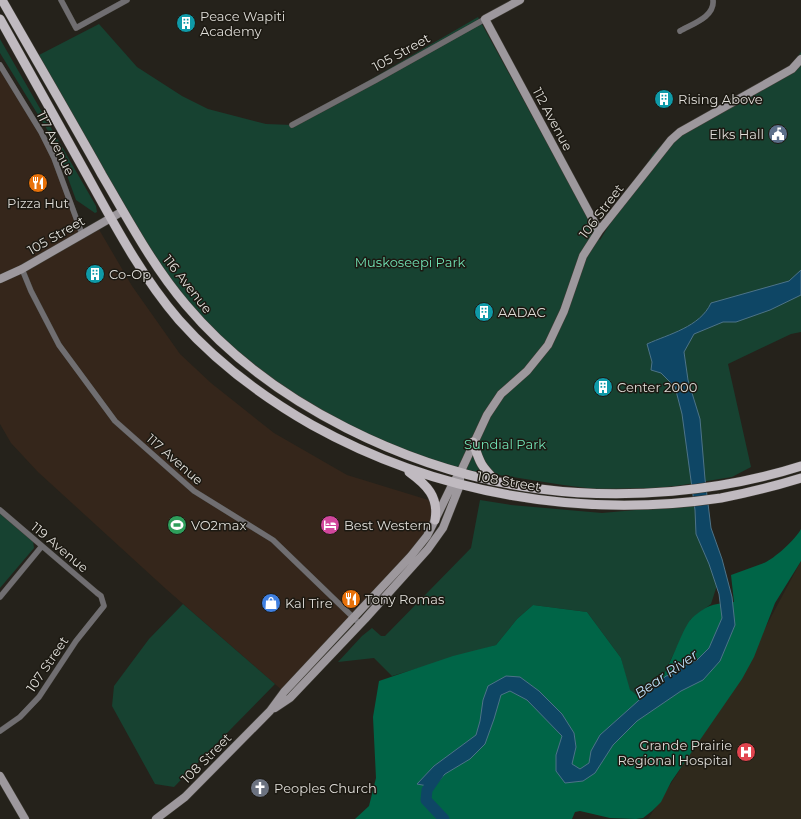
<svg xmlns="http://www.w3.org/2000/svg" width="801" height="819" viewBox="0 0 801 819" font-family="Montserrat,sans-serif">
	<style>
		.commercial { fill: #35261b }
		.built { fill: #2f291c }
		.green { fill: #174231 }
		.forest { fill: #006547 }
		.water { fill: #0e4665; stroke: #4d7388 }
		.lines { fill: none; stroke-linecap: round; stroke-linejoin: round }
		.river { stroke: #0e4665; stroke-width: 11 }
		.street-casing { stroke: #3f3c35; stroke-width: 6 }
		.secondary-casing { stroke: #3f3c35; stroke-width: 9 }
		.primary-casing { stroke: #3f3c35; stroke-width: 10 }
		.street { stroke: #706e71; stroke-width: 5.5 }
		.secondary { stroke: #9d989d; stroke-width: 8 }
		.primary { stroke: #c0bac0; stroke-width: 9 }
		.labels { text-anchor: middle; stroke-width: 3; stroke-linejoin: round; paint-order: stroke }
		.poi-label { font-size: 13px; fill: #dfddd8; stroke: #1c1912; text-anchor: start }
		.street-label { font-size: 13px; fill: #dfddd8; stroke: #1c1912 }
		.park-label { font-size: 13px; fill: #71e3b5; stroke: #1c1912 }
		.water-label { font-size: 14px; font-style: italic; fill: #bbdff7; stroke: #1c1912 }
	</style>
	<rect width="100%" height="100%" fill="#25221b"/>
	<path class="commercial" d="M0,65L41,132L82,234L97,226L132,286L180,354L211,383L274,433L347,475L435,502L427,536L284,692L166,589L38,472L11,443L0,424Z"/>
	<path class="built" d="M801,561V819H648L734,686Z"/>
	<path class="green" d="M478,17L600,240L653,154L666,140L723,104L786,72L801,52V332L791,334L728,364L751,467L732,477L676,486L655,488L595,489L563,485L442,466L311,409L201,323L123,211L39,55L99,24L137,67L182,96L208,109L266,124L292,125Z
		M0,39L96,206L97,212L95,213L76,200L61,159L48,131L0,53Z
		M480,500L511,505L602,513L702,504L721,573L711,604L691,619L660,681L647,694L637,695L629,690L621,658L587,612L533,605L517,619L496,645L392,676L374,658L338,662L362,636L372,628L381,636H385L471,548Z
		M0,513L33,541L34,548L0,588Z
		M183,604L275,684L174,787L155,784L112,706L114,686L149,639Z"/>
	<path class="forest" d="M801,529V561L775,603L754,657L742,679L671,782L661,802L652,811L643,818L636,819L610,818L580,811L575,812L572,819H355L369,806L376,778L373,717L379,681L453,656L496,645L517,619L533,605L587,612L621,658L630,690C632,691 635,694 637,695C663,701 678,632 692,618C708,604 714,604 734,602L731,575C742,571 753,567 764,563C775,558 795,540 801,529Z"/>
	<path class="water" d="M801,270V295L770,310L736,322H723L694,334L684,352L688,380L700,419L705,479L711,528L722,559L732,597L735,625L720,661L703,680L681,691L637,721L613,745L595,773L583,781L565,783L556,771V755L562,736L527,700L510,691L501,695L494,719L485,744L470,759L445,774L433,787L417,784L434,766L476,735L480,721L483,700L488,686L506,676L520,677L539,691L562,714L574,733L576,747L572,764L580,769L589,763L591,751L600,735L666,676L672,675L674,663L680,662L684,666L697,660L709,648L722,618L719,594L709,564L696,534L695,510L682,414L675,387L661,373L651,370L652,362L647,344C669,334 700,327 711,303L789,281Z"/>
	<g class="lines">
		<path class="river" d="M438,774L427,790L426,800L444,819"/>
		<defs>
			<path id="street" d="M61,0L76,28L127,0
				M680,31C692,24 715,17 713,0
				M0,65L41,132L54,158L82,234
				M292,125L376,80L485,19
				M22,269L31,291L59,345L115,421L194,491L273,540L360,624
				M0,510L97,593L101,596L104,606L76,641L39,697L20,717L0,731
				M0,597L42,546"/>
			<path id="secondary" d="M520,0L485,19L599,231
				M0,279L22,269L123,211
				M275,708L290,698L365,619L428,549L443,528L460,485V478
				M0,776L25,819
				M156,819L185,797L270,711L284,692L411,556L427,536L435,520L453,483L461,471L487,415L501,394L527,371L548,345L564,311L583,256L599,231L671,140L680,132L792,69L801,59"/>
			<path id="primary" d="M2,0C35,58 69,116 102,175C128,219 152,265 186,305C270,405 412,472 540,489C625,500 720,492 801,466
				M0,19C29,72 59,124 88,177C115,226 142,277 179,320C217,363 263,397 312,425C436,494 581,519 721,498C748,493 775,486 801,478
				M473,442C480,463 480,465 496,481
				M409,472C427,485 439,497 435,520"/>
		</defs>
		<use href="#street" class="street-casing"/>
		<use href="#secondary" class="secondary-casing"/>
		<use href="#primary" class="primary-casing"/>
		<use href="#street" class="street"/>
		<use href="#secondary" class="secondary"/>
		<use href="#primary" class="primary"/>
	</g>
	<defs>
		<symbol id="building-disc" viewBox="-11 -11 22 22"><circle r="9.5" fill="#0f9aa8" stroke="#1c1912"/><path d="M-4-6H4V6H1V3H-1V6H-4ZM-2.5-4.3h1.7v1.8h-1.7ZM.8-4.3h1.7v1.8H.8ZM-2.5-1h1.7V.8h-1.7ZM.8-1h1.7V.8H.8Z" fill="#fff"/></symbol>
		<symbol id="civic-disc" viewBox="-11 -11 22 22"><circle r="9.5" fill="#5c6f8a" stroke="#1c1912"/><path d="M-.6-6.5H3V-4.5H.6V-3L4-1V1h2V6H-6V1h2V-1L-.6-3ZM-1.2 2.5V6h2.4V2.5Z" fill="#fff"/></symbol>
		<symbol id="restaurant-disc" viewBox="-11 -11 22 22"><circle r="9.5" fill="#e8710a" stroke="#1c1912"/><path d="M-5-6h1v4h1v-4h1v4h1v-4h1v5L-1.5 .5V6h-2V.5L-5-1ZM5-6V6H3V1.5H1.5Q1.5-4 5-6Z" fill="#fff"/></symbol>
		<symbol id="stadium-disc" viewBox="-11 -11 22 22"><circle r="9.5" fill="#2e9e5b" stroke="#1c1912"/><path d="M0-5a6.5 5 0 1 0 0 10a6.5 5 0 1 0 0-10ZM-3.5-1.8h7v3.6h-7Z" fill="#fff"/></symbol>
		<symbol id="hotel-disc" viewBox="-11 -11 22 22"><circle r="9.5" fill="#d1479c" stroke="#1c1912"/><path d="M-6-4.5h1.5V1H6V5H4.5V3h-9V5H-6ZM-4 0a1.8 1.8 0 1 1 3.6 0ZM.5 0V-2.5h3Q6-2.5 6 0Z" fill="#fff"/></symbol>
		<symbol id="shop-disc" viewBox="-11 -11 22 22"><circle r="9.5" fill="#3f7fe0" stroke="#1c1912"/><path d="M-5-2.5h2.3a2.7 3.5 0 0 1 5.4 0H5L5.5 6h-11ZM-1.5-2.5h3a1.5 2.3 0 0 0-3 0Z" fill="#fff"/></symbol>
		<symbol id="hospital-disc" viewBox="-11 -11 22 22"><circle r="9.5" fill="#e0444e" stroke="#1c1912"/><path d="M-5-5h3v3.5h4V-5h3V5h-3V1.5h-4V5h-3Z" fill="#fff"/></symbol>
		<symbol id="church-disc" viewBox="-11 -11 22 22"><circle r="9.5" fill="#6b7280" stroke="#1c1912"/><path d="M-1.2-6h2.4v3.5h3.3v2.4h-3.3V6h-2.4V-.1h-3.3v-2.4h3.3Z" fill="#fff"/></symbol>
	</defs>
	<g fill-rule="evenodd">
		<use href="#building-disc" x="175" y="12" width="22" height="22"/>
		<use href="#building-disc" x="653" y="88" width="22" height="22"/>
		<use href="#civic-disc" x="767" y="123" width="22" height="22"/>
		<use href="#restaurant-disc" x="27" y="172" width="22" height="22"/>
		<use href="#building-disc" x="84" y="263" width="22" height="22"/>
		<use href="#building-disc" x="473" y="301" width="22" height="22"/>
		<use href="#building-disc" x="592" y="376" width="22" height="22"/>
		<use href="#stadium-disc" x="166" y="514" width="22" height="22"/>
		<use href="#hotel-disc" x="319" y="514" width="22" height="22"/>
		<use href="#restaurant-disc" x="340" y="588" width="22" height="22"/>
		<use href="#shop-disc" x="260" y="592" width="22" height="22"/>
		<use href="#hospital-disc" x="735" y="741" width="22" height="22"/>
		<use href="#church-disc" x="249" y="777" width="22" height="22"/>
	</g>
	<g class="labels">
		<g class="poi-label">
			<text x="200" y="21">Peace Wapiti<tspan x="200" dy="15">Academy</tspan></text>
			<text x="678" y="104">Rising Above</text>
			<text x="764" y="139" text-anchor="end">Elks Hall</text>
			<text x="38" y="208" text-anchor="middle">Pizza Hut</text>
			<text x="109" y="279">Co-Op</text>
			<text x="498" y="317">AADAC</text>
			<text x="617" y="392">Center 2000</text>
			<text x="191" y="530">VO2max</text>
			<text x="344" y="530">Best Western</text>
			<text x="365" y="604">Tony Romas</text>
			<text x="285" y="608">Kal Tire</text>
			<text x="732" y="750" text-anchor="end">Grande Prairie<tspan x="732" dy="15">Regional Hospital</tspan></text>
			<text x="274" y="793">Peoples Church</text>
		</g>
		<g class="street-label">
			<text transform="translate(401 52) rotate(-29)" y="5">105 Street</text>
			<text transform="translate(553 119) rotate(62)" y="5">112 Avenue</text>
			<text transform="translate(56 143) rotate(64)" y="5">117 Avenue</text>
			<text transform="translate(601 211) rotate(-53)" y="5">106 Street</text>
			<text transform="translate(56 235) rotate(-30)" y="5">105 Street</text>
			<text transform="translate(188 284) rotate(52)" y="5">116 Avenue</text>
			<text transform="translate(175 459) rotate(41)" y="5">117 Avenue</text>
			<text transform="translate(509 481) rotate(10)" y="5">108 Street</text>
			<text transform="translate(60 547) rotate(40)" y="5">119 Avenue</text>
			<text transform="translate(47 664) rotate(-56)" y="5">107 Street</text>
			<text transform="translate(206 758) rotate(-45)" y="5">108 Street</text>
		</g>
		<g class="park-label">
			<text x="410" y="267">Muskoseepi Park</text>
			<text x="505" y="449">Sundial Park</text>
		</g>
		<g class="water-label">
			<text transform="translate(666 674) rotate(-35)" y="5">Bear River</text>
		</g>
	</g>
</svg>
